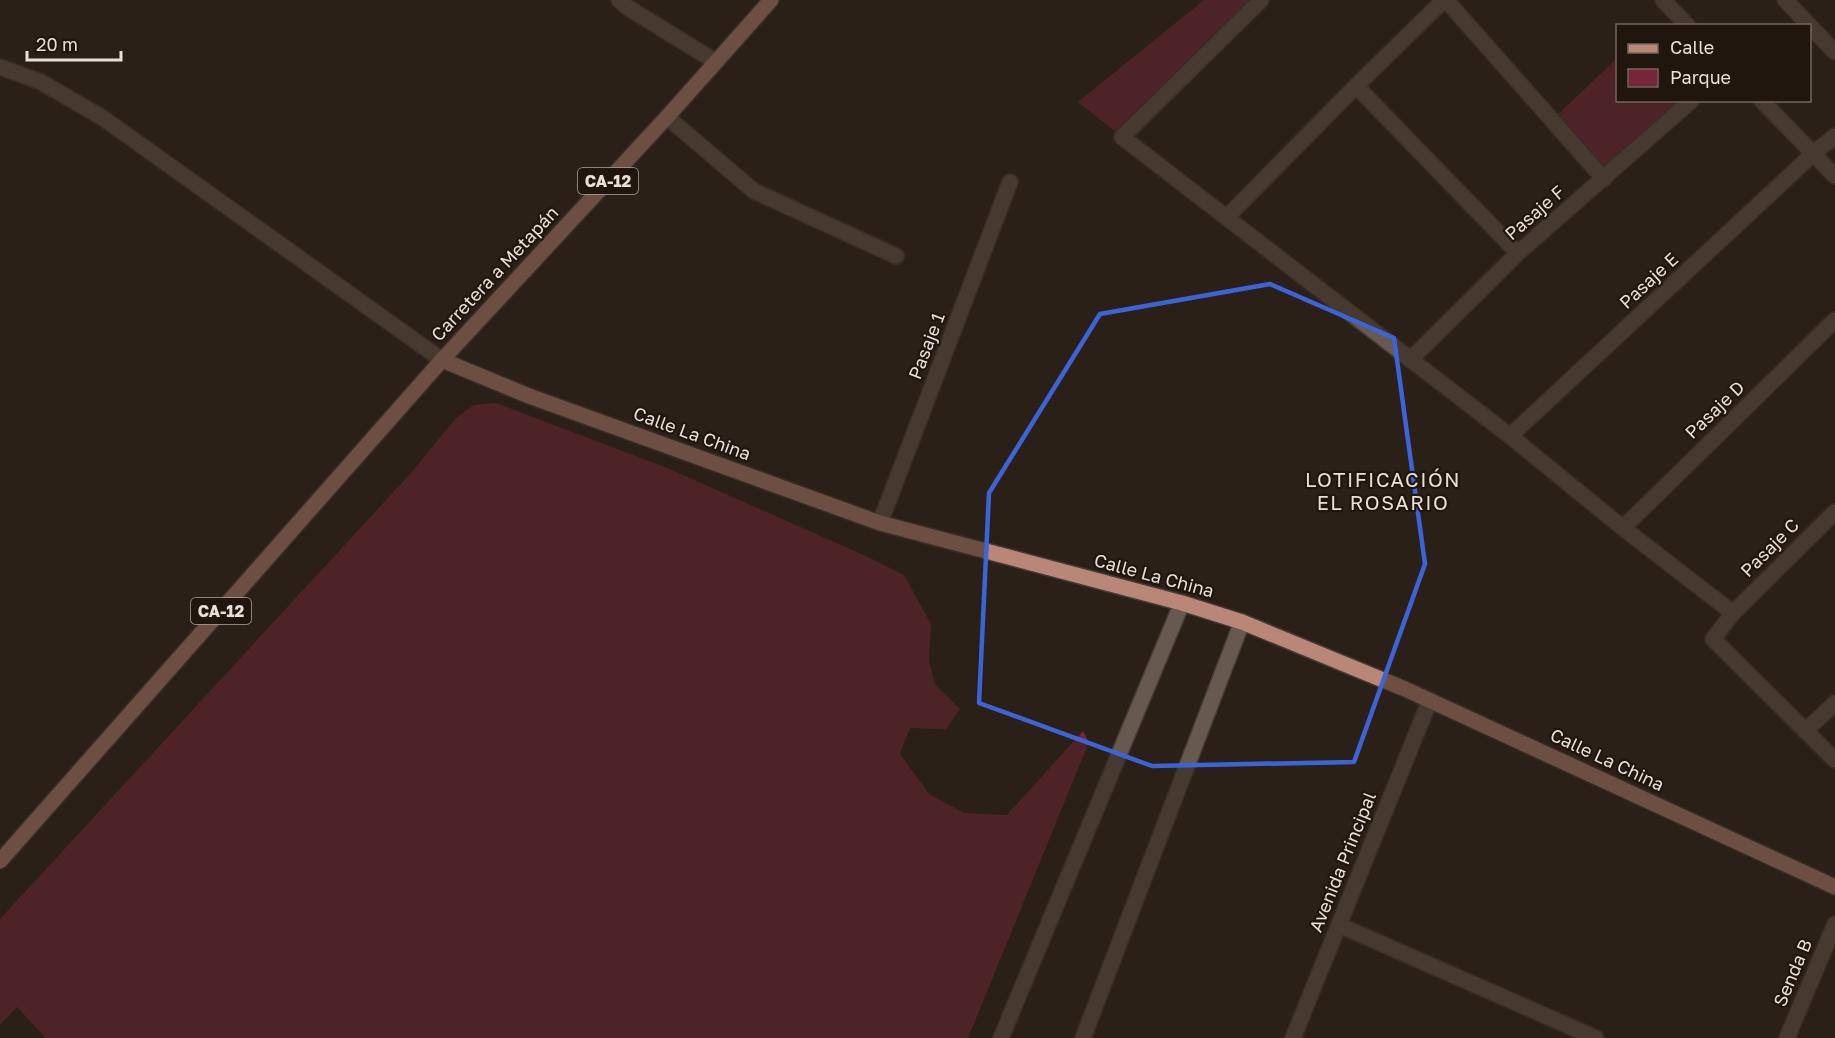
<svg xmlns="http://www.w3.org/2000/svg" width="1835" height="1038" viewBox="0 0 1835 1038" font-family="'Golos Text',sans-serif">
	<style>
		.green { fill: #76263a }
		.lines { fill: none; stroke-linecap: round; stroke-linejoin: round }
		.minor-casing { stroke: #463c37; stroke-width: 18 }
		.major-casing { stroke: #463c37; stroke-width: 18 }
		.minor { stroke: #67594f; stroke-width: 15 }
		.major { stroke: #ba8677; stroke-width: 15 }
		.marked { fill: none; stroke: #3b64d8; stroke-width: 4.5; stroke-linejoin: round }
		.labels { text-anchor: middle; stroke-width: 4.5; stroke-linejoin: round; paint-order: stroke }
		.shield { fill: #21160e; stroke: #aca39d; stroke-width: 1.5 }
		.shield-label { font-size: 16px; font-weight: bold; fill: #e7dfda }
		.street-label { font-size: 18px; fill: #e7dfda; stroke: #21160e }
		.neighbourhood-label { font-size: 20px; letter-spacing: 1.5px; fill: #e7dfda; stroke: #21160e }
	</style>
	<rect width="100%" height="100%" fill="#2b2017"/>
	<path class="green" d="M1204,0H1261L1122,137L1078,102Z
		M1617,58L1618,100L1692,101L1604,179L1552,120Z
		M496,403L667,468L868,557L904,575L931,624L929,661L935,685L960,709L946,729L910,728L900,754L929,794L964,813L1007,815L1083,731L1089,742L968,1038H46L17,1007L0,1025V919L411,473L456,418L474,405Z"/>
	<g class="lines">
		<defs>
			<path id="minor" d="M619,0L627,7L716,62
				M1261,0L1122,137L1510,436L1623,528L1733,613L1713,639L1835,760
				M1446,0L1604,179
				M1663,0L1688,26
				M1785,0L1835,52
				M0,67L41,82L103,118L442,360
				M1356,86L1518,253
				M1761,100L1835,176
				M667,117L754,191L896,256
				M1227,217L1356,86L1444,0
				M1410,360L1518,253L1692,100
				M1510,436L1814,153L1835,136
				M880,523L1010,182
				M1623,528L1835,320
				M1733,613L1835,512
				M1805,731L1835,703
				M1339,925L1596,1038
				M1001,1038L1182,603
				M1083,1038L1242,622
				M1293,1038L1430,700
				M1787,1038L1835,924"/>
			<path id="major" d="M442,360L529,396L880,523L1182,603L1242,622L1405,689L1835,887
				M0,861L442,360L667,117L771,0"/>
		</defs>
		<use href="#minor" class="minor-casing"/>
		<use href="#major" class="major-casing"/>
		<use href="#minor" class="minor"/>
		<use href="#major" class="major"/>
	</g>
	<path d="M0 0H1835V1038H0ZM1270,284L1394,338L1425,564L1354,762L1152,766L979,703L989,493L1100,314Z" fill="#2b2017" fill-opacity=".55" fill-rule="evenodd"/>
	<path class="marked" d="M1270,284L1394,338L1425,564L1354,762L1152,766L979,703L989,493L1100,314Z"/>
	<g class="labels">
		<g class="shield">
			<rect x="578" y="168" width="60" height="26" rx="4.5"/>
			<rect x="191" y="598" width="60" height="26" rx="4.5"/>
		</g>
		<g class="shield-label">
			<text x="608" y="187">CA-12</text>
			<text x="221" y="617">CA-12</text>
		</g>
		<g class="street-label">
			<text transform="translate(1535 213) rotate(-41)" y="6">Pasaje F</text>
			<text transform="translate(495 274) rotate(-47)" y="6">Carretera a Metapán</text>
			<text transform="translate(1649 281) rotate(-43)" y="6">Pasaje E</text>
			<text transform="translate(927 346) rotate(-69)" y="6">Pasaje 1</text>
			<text transform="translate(1715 410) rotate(-44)" y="6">Pasaje D</text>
			<text transform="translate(692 434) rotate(20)" y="6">Calle La China</text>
			<text transform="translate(1770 548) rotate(-45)" y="6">Pasaje C</text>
			<text transform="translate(1154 576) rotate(15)" y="6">Calle La China</text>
			<text transform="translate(1607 760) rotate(25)" y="6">Calle La China</text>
			<text transform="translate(1343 862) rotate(-68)" y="6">Avenida Principal</text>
			<text transform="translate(1793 973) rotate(-67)" y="6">Senda B</text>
		</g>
		<g class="neighbourhood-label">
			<text x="1383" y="487">LOTIFICACIÓN<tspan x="1383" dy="23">EL ROSARIO</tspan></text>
		</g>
	</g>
	<rect x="1616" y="24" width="195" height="78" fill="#21160e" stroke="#706660" stroke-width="1.5"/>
	<rect x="1628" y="44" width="30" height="9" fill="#ba8677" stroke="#706660" stroke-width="1.5"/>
	<text x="1670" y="54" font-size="18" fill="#e7dfda">Calle</text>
	<rect x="1628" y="69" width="30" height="18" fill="#76263a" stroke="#706660" stroke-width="1.5"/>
	<text x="1670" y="84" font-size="18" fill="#e7dfda">Parque</text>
	<path d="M27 51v9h94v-9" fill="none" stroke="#e7dfda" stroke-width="3"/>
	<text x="36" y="51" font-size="18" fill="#e7dfda" stroke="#21160e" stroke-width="4.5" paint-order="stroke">20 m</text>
</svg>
